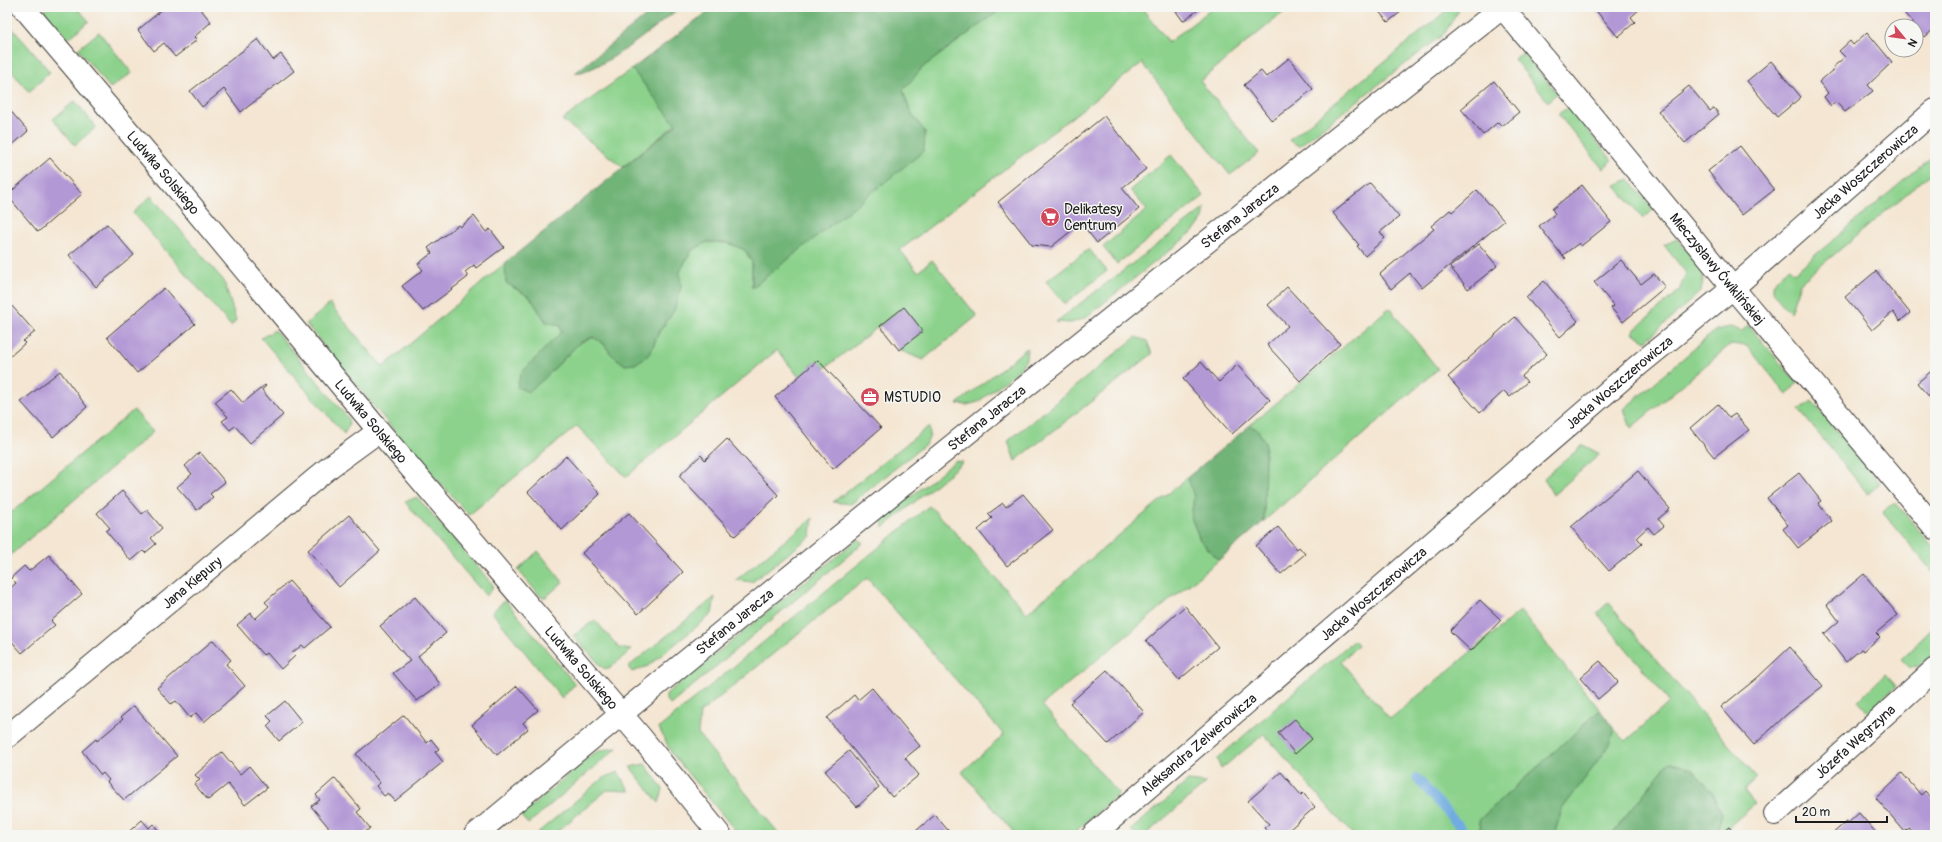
<svg xmlns="http://www.w3.org/2000/svg" width="1942" height="842" viewBox="0 0 1942 842" font-family="Pangolin,sans-serif">
	<style>
		.green { fill: #8cd28c; stroke: #547754 }
		.forest { fill: #71b478; stroke: #46684a }
		.lines { fill: none; stroke-linecap: round; stroke-linejoin: round }
		.stream { stroke: #70abe1; stroke-width: 9 }
		.building { fill: #b298d5 }
		.minor-casing { stroke: #3c3a37; stroke-width: 24 }
		.minor { stroke: #fff; stroke-width: 22 }
		.labels { text-anchor: middle; stroke-width: 3; stroke-linejoin: round; paint-order: stroke }
		.street-label { font-size: 14px; fill: #1c1c1c; stroke: #f6f6f2 }
		.poi-label { font-size: 14px; fill: #1c1c1c; stroke: #f6f6f2; text-anchor: start }
	</style>
	<rect width="100%" height="100%" fill="#f6f6f2"/>
	<filter id="ink" filterUnits="userSpaceOnUse"><feTurbulence type="fractalNoise" baseFrequency=".025" numOctaves="2"/><feDisplacementMap in="SourceGraphic" scale="8" xChannelSelector="R" yChannelSelector="G"/><feConvolveMatrix kernelMatrix="1 2 1 2 8 2 1 2 1" color-interpolation-filters="sRGB"/></filter>
	<filter id="wash" filterUnits="userSpaceOnUse"><feTurbulence type="fractalNoise" baseFrequency=".012" numOctaves="4" result="noise"/><feDisplacementMap in="SourceGraphic" scale="16" xChannelSelector="R" yChannelSelector="G"/><feGaussianBlur stdDeviation="0.9" result="paint"/><feColorMatrix in="noise" values="0 0 0 0 0 0 0 0 0 0 0 0 0 0 0 0 0 1.4 0 .05"/><feComposite in="paint" operator="in"/></filter>
	<g filter="url(#wash)">
		<rect width="100%" height="100%" fill="#f4e6d2"/>
		<path class="green" d="M48,7H76L89,21L68,39L44,11Z
			M1004,7H1141L1169,42L1214,7H1290L1200,81L1259,153L1230,175L1142,63L900,250L918,272L932,260L977,316L923,360L899,350L923,331L904,307L825,368L817,360L799,377L777,350L626,477L577,426L469,515L406,445L306,324L330,304L383,367L505,263L506,283L530,297L546,322L560,325L561,333L521,373L544,379L579,343L593,337L603,343L611,354H650L659,332L674,311L681,287L679,272L691,251L707,242L728,243L745,250L752,262V287L925,132L910,111L903,90L923,67Z
			M1451,7H1461L1444,34L1299,146L1289,140Z
			M7,22L50,72L29,92L7,66Z
			M99,32L132,73L110,88L78,49Z
			M1523,53L1557,93L1548,102L1514,59Z
			M632,69L676,124L623,167L562,120Z
			M75,101L96,127L75,145L53,119Z
			M1569,107L1612,160L1603,169L1558,114Z
			M1935,154V170L1800,283L1790,312C1771,292 1764,287 1789,268L1794,273Z
			M1171,155L1204,196L1117,264L1103,247L1147,210L1130,190Z
			M1629,179L1653,210L1643,219L1615,185Z
			M151,196L224,281L236,320L231,326L133,213Z
			M1205,208L1203,219L1195,230L1085,318L1071,323L1056,322Z
			M1677,239C1691,256 1710,270 1700,292L1646,341L1632,332L1679,291L1686,273L1664,245Z
			M1089,249L1107,271L1065,304L1046,281Z
			M1389,308L1438,369L1264,521L1265,442L1257,429L1249,426Z
			M1748,325L1797,383L1787,395L1747,346L1731,344L1631,428L1624,409L1716,330L1730,327L1742,331Z
			M275,330L348,418L349,425L344,434L261,338Z
			M1136,337L1147,341L1152,354L1015,461L1008,441Z
			M1027,348L1026,359L1020,369L978,402L967,405L957,404Z
			M1812,401L1880,483L1868,494L1799,410Z
			M134,410L153,432L7,558V516Z
			M929,426L930,435L927,443L851,504L833,502Z
			M1583,445L1600,454L1553,495L1544,478Z
			M955,461L963,462L883,528L882,520Z
			M1188,477L1194,497L1191,517L1200,540L1219,560L1042,705L1119,794L1071,835H1016L962,772L1004,735L867,578L700,713L698,734L780,835H739L672,754L659,728L929,506L943,519L1027,613Z
			M417,497L493,585L491,591L486,596L405,502Z
			M1896,503L1935,550V575L1883,512L1888,507Z
			M813,518L811,536L752,582L736,580Z
			M858,539L863,543L670,705L666,700V694Z
			M538,551L563,582L546,597H541L518,570Z
			M715,597L712,614L648,666L632,672L628,667Z
			M505,600L575,684L562,698L492,612Z
			M1608,603L1757,778L1744,790L1755,804L1719,835H1716L1722,814L1669,762L1611,835H1554L1562,809L1607,749L1614,729L1626,741L1670,702L1597,613Z
			M1520,611L1600,710L1479,820L1481,826L1474,834L1353,835L1264,734L1221,769L1217,759L1354,640L1358,645L1341,662L1390,719Z
			M595,620L619,648L631,650L609,669L603,668L573,636Z
			M1935,626V652L1920,666L1909,667L1901,659Z
			M1885,674L1896,686L1868,712L1858,701Z
			M617,748L528,824L521,816L592,754L602,750Z
			M645,764L663,789L659,803L630,767Z
			M618,772L630,791L607,790L553,835H535L603,778Z
			M1188,781L1206,783L1145,835H1136L1131,830Z"/>
		<path class="forest" d="M657,7H681C657,25 604,71 575,73Z
			M714,7H1004L923,67L903,90L910,111L925,132L924,151L752,288V262L745,250L728,243L707,242L691,251L680,272L681,287L674,311L659,332L650,354L635,364L625,365L611,354L603,343L593,337L579,343L544,379L528,392L517,387L521,373L561,332L560,325L546,322L530,297L506,283L505,263L676,125L632,69Z
			M1249,426L1257,429L1265,442L1264,521L1219,560L1200,540L1191,517L1194,497L1188,477Z
			M1600,710L1614,729L1607,749L1562,809L1554,835H1472L1481,827L1479,820Z
			M1669,762L1693,769L1712,792L1722,814L1716,835H1611Z"/>
		<g class="lines">
			<path class="stream" d="M1417,778L1467,835"/>
		</g>
		<g id="blocks">
			<path class="building" d="M165,7H199L211,22L194,37L197,40L175,57L164,43L154,51L138,30Z
				M1173,7H1202L1183,21Z
				M1375,7H1407L1388,22Z
				M1593,7H1642L1631,17L1635,22L1618,37Z
				M1899,7H1935V28L1925,37Z
				M1867,32L1892,62L1868,85L1873,91L1845,112L1836,102L1831,106L1824,97L1828,93L1819,82L1834,69L1833,67L1845,57L1839,51L1850,41L1853,45Z
				M258,39L273,60L281,54L294,71L241,112L224,89L202,107L190,91Z
				M1289,58L1313,89L1272,121L1244,85L1261,71L1266,77Z
				M1771,61L1801,97L1777,117L1747,81Z
				M1494,81L1519,112L1502,126L1498,122L1483,135L1461,109Z
				M1689,86L1710,111L1714,108L1719,114L1685,143L1658,111Z
				M7,107L28,131L7,150Z
				M1104,116L1146,169L1122,188L1139,209L1097,243L1081,223L1051,247L1032,245L998,202Z
				M1740,146L1774,190L1742,215L1708,171Z
				M50,158L82,194L38,232L7,195Z
				M1370,183L1399,217L1380,232L1385,238L1365,256L1357,246L1359,245L1333,213Z
				M1582,185L1611,222L1581,246L1579,243L1563,255L1566,258L1565,259L1539,226L1555,214L1552,209Z
				M1477,190L1504,221L1422,288L1410,273L1391,289L1380,274L1434,229L1431,226L1450,210L1452,212Z
				M474,216L486,232L490,229L504,247L476,268L474,265L465,272L468,277L423,311L402,286L423,270L418,264L432,253L428,248L458,225L460,227Z
				M107,224L134,255L96,287L69,255Z
				M1479,244L1497,266L1468,289L1450,267Z
				M1621,260L1641,284L1654,274L1665,287L1623,322L1611,308L1614,306L1594,282Z
				M1876,271L1910,313L1900,321L1893,312L1872,330L1845,297Z
				M1544,281L1578,321L1560,337L1526,297Z
				M1287,287L1340,344L1300,381L1267,345L1288,326L1268,305Z
				M164,288L195,324L137,373L107,337Z
				M11,305L35,332L23,341L25,343L7,359V308Z
				M904,307L923,331L899,350L880,326Z
				M1515,317L1547,354L1522,376L1527,382L1510,397L1504,391L1480,413L1448,377Z
				M818,360L881,428L833,469L775,397Z
				M1201,362L1219,382L1237,365L1270,400L1232,434L1183,379Z
				M1935,368V399L1933,401L1917,383Z
				M60,371L87,407L53,437L21,402Z
				M265,385L266,386L262,390L283,415L250,443L235,426L230,430L222,421L228,417L215,402L231,389L243,403Z
				M1718,404L1729,418L1735,414L1749,430L1714,457L1690,428Z
				M727,439L778,495L735,536L679,476L701,455L705,460Z
				M200,452L225,482L210,494L213,497L197,510L177,487L192,474L185,466Z
				M566,456L600,494L562,530L528,492Z
				M1638,471L1670,509L1658,519L1664,526L1654,534L1648,527L1637,537L1642,544L1609,571L1571,527Z
				M1799,473L1821,501L1818,503L1832,521L1798,548L1783,529L1788,525L1767,498Z
				M122,491L142,514L147,510L162,528L151,538L156,544L145,553L143,551L131,561L106,531L110,528L97,513Z
				M1023,494L1053,530L1007,566L978,530L992,518L988,514L1003,503L1006,507Z
				M629,513L683,572L638,614L582,553Z
				M349,515L380,551L339,587L308,550Z
				M1278,527L1297,549L1299,547L1305,554L1281,574L1256,546Z
				M49,555L82,594L51,621L55,625L22,653L7,636V591L16,583L11,578L24,566L29,571Z
				M1864,574L1898,615L1876,633L1880,637L1864,651L1861,649L1846,662L1824,634L1839,621L1827,605Z
				M289,581L330,627L305,648L302,645L292,653L295,656L281,669L267,653L263,655L237,625L251,613L255,619L269,606L265,602Z
				M415,597L446,633L418,656L440,684L417,701L393,673L410,661L380,626Z
				M1480,600L1501,620L1471,651L1450,631Z
				M1185,606L1218,647L1179,680L1146,641Z
				M213,640L231,660L226,664L245,686L204,722L196,713L190,718L176,701L171,704L157,688Z
				M1790,647L1823,686L1787,714L1754,745L1721,707L1757,678Z
				M1600,661L1618,682L1598,699L1580,678Z
				M1107,670L1144,712L1108,744L1070,703Z
				M517,686L538,710L523,723L528,729L497,755L472,725Z
				M872,688L920,746L905,758L919,775L892,797L827,718L854,695L858,700Z
				M285,701L302,722L279,741L267,726L272,721L267,716Z
				M134,706L177,756L124,800L107,782L109,780L103,773L101,775L82,751L96,739L97,741L123,719L121,717Z
				M404,715L427,743L431,739L439,749L435,752L443,762L395,801L388,793L384,796L376,786L380,783L356,754Z
				M1295,719L1312,739L1295,754L1278,733Z
				M849,751L879,787L857,807L825,771Z
				M222,752L240,774L249,766L267,788L245,805L228,784L208,800L194,784L200,780L195,775Z
				M1281,772L1301,795L1303,793L1315,807L1283,835H1271L1264,828L1269,824L1248,801Z
				M1902,773L1921,795L1925,791L1935,802V829L1929,835H1915L1909,828L1905,832L1876,798Z
				M335,778L361,809L357,812L370,828L362,835H335L311,806L320,800L316,795Z
				M1859,813L1878,835H1831L1847,821L1848,823Z
				M935,815L952,835H911Z
				M142,820L149,828L153,824L162,835H125Z
				M1729,827L1736,835H1719Z"/>
		</g>
	</g>
	<g filter="url(#ink)">
		<use href="#blocks" fill-opacity="0" stroke="#3c3a37" stroke-width="1"/>
		<g class="lines">
			<defs>
				<g id="minor">
					<path id="s1" d="M23,7L175,186L379,431L640,736L720,835"/>
					<path id="s2" d="M1502,7L1733,288L1935,528"/>
					<path id="s3" d="M7,737L331,466L379,431"/>
					<path id="s4" d="M1775,814L1935,669"/>
					<path id="s5" d="M475,835C813,554 1158,280 1503,7"/>
					<path id="s6" d="M1093,835L1641,363L1733,288L1935,110"/>
				</g>
			</defs>
			<use href="#minor" class="minor-casing"/>
			<use href="#minor" class="minor"/>
		</g>
	</g>
	<defs>
		<symbol id="supermarket-disc" viewBox="-11 -11 22 22"><circle r="9.5" fill="#d1495b" stroke="#f6f6f2"/><path d="M-6-5.5h2.5l.6 2H6L4.5 2H-2.5L-4.4-4H-6ZM-1.5 3.2a1.3 1.3 0 1 0 .1 0ZM3 3.2a1.3 1.3 0 1 0 .1 0Z" fill="#fff"/></symbol>
		<symbol id="office-disc" viewBox="-11 -11 22 22"><circle r="9.5" fill="#d1495b" stroke="#f6f6f2"/><path d="M-6-3h4V-5.5h4V-3h4V5H-6ZM-1-4.5V-3h2v-1.5ZM-6 0V1H6V0Z" fill="#fff"/></symbol>
	</defs>
	<g fill-rule="evenodd">
		<use href="#supermarket-disc" x="1039" y="206" width="22" height="22"/>
		<use href="#office-disc" x="859" y="386" width="22" height="22"/>
	</g>
	<g class="labels">
		<g class="street-label">
			<text dy="5" stroke="none"><textPath href="#s6" startOffset="1018">Jacka Woszczerowicza</textPath></text>
			<text dy="5" stroke="none"><textPath href="#s1" startOffset="217">Ludwika Solskiego</textPath></text>
			<text dy="5" stroke="none"><textPath href="#s5" startOffset="984">Stefana Jaracza</textPath></text>
			<text dy="5" stroke="none"><textPath href="#s2" startOffset="339">Mieczysławy Ćwiklińskiej</textPath></text>
			<text dy="5" stroke="none"><textPath href="#s6" startOffset="694">Jacka Woszczerowicza</textPath></text>
			<text dy="5" stroke="none"><textPath href="#s5" startOffset="660">Stefana Jaracza</textPath></text>
			<text dy="5" stroke="none"><textPath href="#s1" startOffset="541">Ludwika Solskiego</textPath></text>
			<text dy="5" stroke="none"><textPath href="#s3" startOffset="241">Jana Kiepury</textPath></text>
			<text dy="5" stroke="none"><textPath href="#s6" startOffset="370">Jacka Woszczerowicza</textPath></text>
			<text dy="5" stroke="none"><textPath href="#s5" startOffset="336">Stefana Jaracza</textPath></text>
			<text dy="5" stroke="none"><textPath href="#s1" startOffset="865">Ludwika Solskiego</textPath></text>
			<text dy="5" stroke="none"><textPath href="#s4" startOffset="108">Józefa Węgrzyna</textPath></text>
			<text dy="5" stroke="none"><textPath href="#s6" startOffset="139">Aleksandra Zelwerowicza</textPath></text>
		</g>
		<g class="poi-label">
			<text x="1064" y="214">Delikatesy<tspan x="1064" dy="16">Centrum</tspan></text>
			<text x="884" y="402">MSTUDIO</text>
		</g>
	</g>
	<rect width="1942" height="842" fill="none" stroke="#f6f6f2" stroke-width="24"/>
	<g transform="translate(1904 38) rotate(119)"><circle r="19" fill="#f6f6f2" stroke="#9f9f9c"/>
	<path d="M0-3L7 15L0 10L-7 15Z" fill="#d1495b"/>
	<text y="-6" font-size="11" font-weight="bold" text-anchor="middle" fill="#1c1c1c">N</text>
	</g>
	<path d="M1796 816v6h91v-6" fill="none" stroke="#1c1c1c" stroke-width="2"/>
	<text x="1802" y="816" font-size="12" fill="#1c1c1c" stroke="#f6f6f2" stroke-width="3" paint-order="stroke">20 m</text>
</svg>
